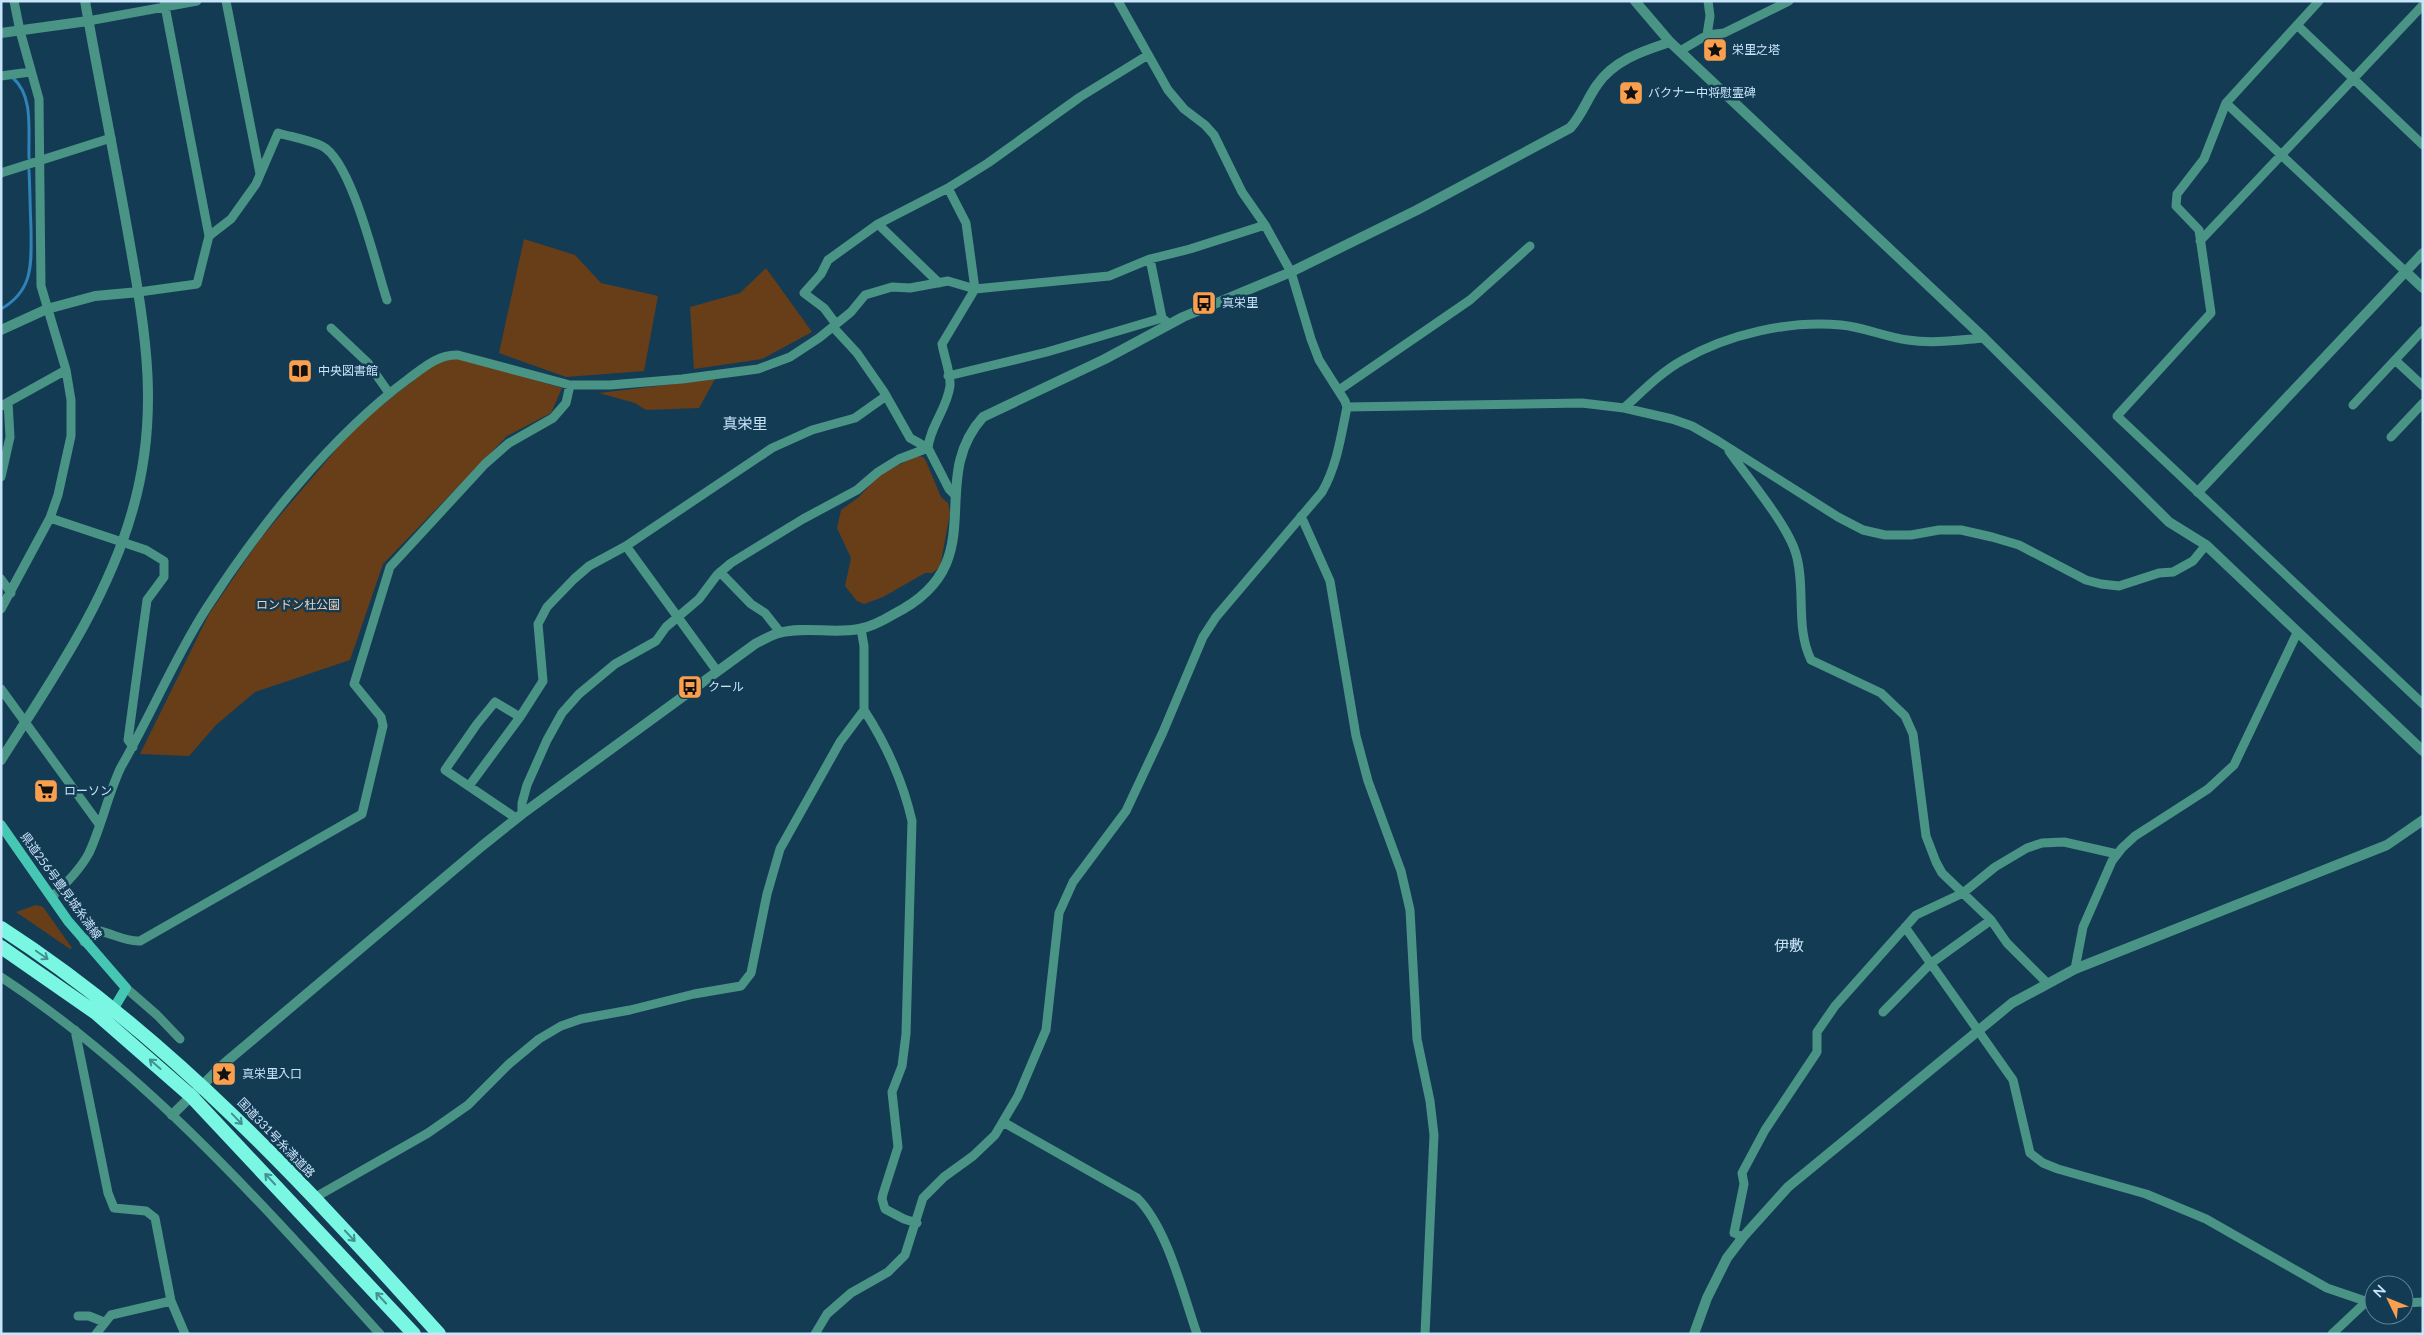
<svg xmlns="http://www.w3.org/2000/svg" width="2424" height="1335" viewBox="0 0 2424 1335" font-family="Lato,'Noto Sans JP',sans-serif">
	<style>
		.green { fill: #673e18 }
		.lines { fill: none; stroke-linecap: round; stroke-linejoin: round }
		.stream { stroke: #3083b6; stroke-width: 3 }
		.minor { stroke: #4a9486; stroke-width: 9 }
		.tertiary { stroke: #4a9486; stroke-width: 10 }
		.secondary { stroke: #46c7b3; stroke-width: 10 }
		.trunk { stroke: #7af7e3; stroke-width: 14 }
		.oneway { stroke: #429094 }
		.labels { text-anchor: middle; stroke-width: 5; stroke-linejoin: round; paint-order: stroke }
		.poi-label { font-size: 12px; fill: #c9e5fa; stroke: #143b54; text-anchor: start }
		.park-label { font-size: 12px; fill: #f6d2b5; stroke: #143b54 }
		.street-label { font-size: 12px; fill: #c9e5fa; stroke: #143b54 }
		.quarter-label { font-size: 15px; fill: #c9e5fa; stroke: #143b54 }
	</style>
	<rect width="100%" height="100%" fill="#143b54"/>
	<path class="green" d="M524,239L575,255L601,283L658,296L644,371L566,377L499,353Z
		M766,268L812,332L762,359L694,369L690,307L740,293Z
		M448,358H459L562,388L551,413L507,436L383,564L350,660L255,692L216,725L189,756L140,754L209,614L260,539L357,425L430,367Z
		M715,379L699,408L646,410L635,403L599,393Z
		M917,456L923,457L926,461L941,497L948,503L950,513L940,567L932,573H925L883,597L864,604L857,601L845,586L851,558L837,528L841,510L859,497L880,474Z
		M36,905L43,907L72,948L70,949L16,912Z"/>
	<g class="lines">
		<path class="stream" d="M13,78C34,96 28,132 29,158
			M1,309C35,290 31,261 31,228C30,208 30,189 29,170"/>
		<path class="minor" d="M226,1L260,174
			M2319,1L2226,103L2204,159L2177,194L2176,206L2199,230L2211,313L2117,416L2423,704
			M88,21L197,1
			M2297,25L2423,145
			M1707,35L1710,16L1708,1
			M1680,51L1707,35L1724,33L1789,1
			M1,76L30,72
			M2226,103L2406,272
			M1,173L111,138
			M878,224L939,283
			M209,236L231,219L256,184L278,133C292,137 309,140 322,146C352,161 376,267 387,300
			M2200,241L2423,5
			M1150,259L1162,318
			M139,292L197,284L209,236L164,1
			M836,324L824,308L804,293L821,274L828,260L878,224L948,188L988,163L1080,97L1148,55
			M833,327L857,353L884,392L910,438L928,448L949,489L956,496
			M331,328L368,363L389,393
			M2395,360L2423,386
			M948,376L1047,352L1162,318L1169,324
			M1339,390L1470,300L1530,246
			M2353,405L2423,330
			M1,406L66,370
			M1347,407L1582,403L1624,408L1672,419L1692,426L1718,441L1838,517L1863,530L1885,535H1911L1939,530H1961L1992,537L2019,545L2086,580L2101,584L2119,586L2159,573L2173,572L2193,561L2206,545
			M1624,408C1643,391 1661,372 1683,360C1728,334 1790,320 1841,325C1864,327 1885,337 1908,340C1933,344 1959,340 1984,338
			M2391,437L2423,403
			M928,448C930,426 947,409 950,386C951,374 944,356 942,344L975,289L966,223L948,188
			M1729,451C1747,477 1788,525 1796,554C1806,588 1795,627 1811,660L1881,693L1905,716L1913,734L1926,836L1936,862L1942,873L1991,920L2007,943L2047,983
			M1,477L10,437L8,402
			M1301,516L1330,581L1356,736L1368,781L1401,871L1410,910L1417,1039L1430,1101L1434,1135L1425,1334
			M50,518L146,550L164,561V577L147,600L128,740L133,747
			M626,546L717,671
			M720,572L751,604L765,613L780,632
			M1,579L11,593
			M1,609L50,518L58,495L71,436V400L66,370L41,286L39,99L20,31L14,1
			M1,689L99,824
			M864,710C886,744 903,782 912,821L906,1034L902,1066L892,1092L898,1147L883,1194L882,1199L885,1209L904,1219L917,1223
			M469,786L520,717L543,681L538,624L547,607L574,579L589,566L626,546L772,448L812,430L855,418L886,396
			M522,814V803L527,785L547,740L562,713L579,694L615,664L656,641L666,627L699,599L717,575L731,563L803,519L857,490L878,472L899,459L928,448
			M516,818L445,770L477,724L495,702L520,717
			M52,897C65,884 80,870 89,853C102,825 108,794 121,767C151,715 174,659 206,609C258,528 331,436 408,379C423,368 438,354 458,355L570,385H610L682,379L758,369L790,357L819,338L851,312L865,295L892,287L910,288L948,281L975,289L1109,276L1150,259L1190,249L1265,225
			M1905,927L2013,1080L2030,1153L2043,1163L2058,1169L2146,1194L2206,1219L2327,1288L2374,1304
			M84,942L100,931C113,934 127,942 140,941L362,814L383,726L381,717L354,684L390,567L485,464L509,443L553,418L566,403L570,385
			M2075,969L2083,927L2112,861L2122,848L2135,836L2208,789L2234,765L2297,633
			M1,977C147,1073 264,1206 380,1334
			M126,988L157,1015L180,1039
			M1883,1012L1930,964L1991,920
			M75,1030L108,1193L114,1208L146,1211L155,1218L171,1301L185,1334
			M1003,1122L1137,1198C1167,1227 1183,1294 1197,1334
			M314,1198L428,1133L468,1105L509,1064L539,1039L561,1026L581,1019L630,1010L694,994L741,986L751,973L767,894L780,849L840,742L864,710V646L861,629
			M1743,1237L1734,1233L1744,1184L1742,1173L1765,1130L1817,1052V1032L1835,1006L1916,915L1963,893L1995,867L2027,848L2042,843L2064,842L2117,854
			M2404,1303L2423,1302
			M78,1316H89L104,1322
			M96,1334L111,1315L171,1301
			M815,1334L827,1314L851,1293L888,1272L905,1255L923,1198L944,1177L973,1156L995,1135L1018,1096L1046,1030L1059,913L1073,882L1126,811L1163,732L1203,637L1216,617L1322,492C1337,466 1341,436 1347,407L1345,401L1319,360L1311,339L1291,272L1265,225L1242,192L1214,135L1205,125L1184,109L1168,90L1118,1
			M2332,1334L2366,1302"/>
		<path class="tertiary" d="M1635,1L1670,42L1984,338L2169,522L2206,545L2423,751
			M1,33L88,21
			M2406,272L2423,288
			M1,330L47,309L95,296L139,292
			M2198,492L2423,253
			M1,760C51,681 106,603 132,512C162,410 144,324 126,222C113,149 98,75 85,1
			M172,1115L226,1062L482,846L522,814L755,644C763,640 771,635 779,633C805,626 833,634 859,629C871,627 884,620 894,614C996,563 924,482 983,417L1105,359L1183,317L1291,272L1417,210L1570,128C1582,115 1587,99 1597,85C1614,60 1643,51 1670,42
			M1694,1334L1707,1298L1727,1258L1743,1237L1788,1187L2012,1003L2075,969L2387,845L2423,820"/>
		<path class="secondary" d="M1,825L68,921L126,988L114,1008"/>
		<path class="trunk" d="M1,928C170,1037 306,1186 439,1334
			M1,947L96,1013L191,1096L414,1334"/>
	</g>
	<defs><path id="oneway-shaft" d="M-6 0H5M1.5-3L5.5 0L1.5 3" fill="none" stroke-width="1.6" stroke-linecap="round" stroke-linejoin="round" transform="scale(1.25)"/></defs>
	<g class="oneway">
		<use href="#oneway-shaft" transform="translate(42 955) rotate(35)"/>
		<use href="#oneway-shaft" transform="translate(155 1064) rotate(-139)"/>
		<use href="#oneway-shaft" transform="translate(237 1119) rotate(46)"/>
		<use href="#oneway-shaft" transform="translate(270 1179) rotate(-133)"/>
		<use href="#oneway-shaft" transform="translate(350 1236) rotate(47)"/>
		<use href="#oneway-shaft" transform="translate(381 1298) rotate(-133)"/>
	</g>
	<defs>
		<symbol id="sight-square" viewBox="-11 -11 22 22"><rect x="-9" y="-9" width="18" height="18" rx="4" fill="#f99f4d" stroke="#143b54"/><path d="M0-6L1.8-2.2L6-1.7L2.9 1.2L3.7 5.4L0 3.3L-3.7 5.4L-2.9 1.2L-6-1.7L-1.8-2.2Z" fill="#111"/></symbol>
		<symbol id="bus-square" viewBox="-11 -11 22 22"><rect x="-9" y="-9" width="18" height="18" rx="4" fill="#f99f4d" stroke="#143b54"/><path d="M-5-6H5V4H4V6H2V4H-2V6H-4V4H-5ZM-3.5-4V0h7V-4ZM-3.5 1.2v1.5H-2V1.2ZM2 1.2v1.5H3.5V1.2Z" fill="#111"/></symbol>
		<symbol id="library-square" viewBox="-11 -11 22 22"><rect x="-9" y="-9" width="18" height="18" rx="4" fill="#f99f4d" stroke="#143b54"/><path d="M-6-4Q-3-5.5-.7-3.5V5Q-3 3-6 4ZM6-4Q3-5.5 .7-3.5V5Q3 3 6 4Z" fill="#111"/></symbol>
		<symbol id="supermarket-square" viewBox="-11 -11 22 22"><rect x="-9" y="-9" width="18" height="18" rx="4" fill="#f99f4d" stroke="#143b54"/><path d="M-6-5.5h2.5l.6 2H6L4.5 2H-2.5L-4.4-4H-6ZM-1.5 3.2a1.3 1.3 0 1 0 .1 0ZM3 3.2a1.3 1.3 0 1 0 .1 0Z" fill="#111"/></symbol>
	</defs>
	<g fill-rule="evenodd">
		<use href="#sight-square" x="1701" y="36" width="28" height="28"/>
		<use href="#sight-square" x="1617" y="79" width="28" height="28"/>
		<use href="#bus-square" x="1190" y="289" width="28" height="28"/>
		<use href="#library-square" x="286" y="357" width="28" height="28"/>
		<use href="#bus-square" x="676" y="673" width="28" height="28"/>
		<use href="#supermarket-square" x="32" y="777" width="28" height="28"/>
		<use href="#sight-square" x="210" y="1060" width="28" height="28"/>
	</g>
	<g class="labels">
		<g class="poi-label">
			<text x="1732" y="54">栄里之塔</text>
			<text x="1648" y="97">バクナー中将慰霊碑</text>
			<text x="1222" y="307">真栄里</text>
			<text x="318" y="375">中央図書館</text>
			<text x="708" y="691">クール</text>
			<text x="64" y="795">ローソン</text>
			<text x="242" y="1078">真栄里入口</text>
		</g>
		<g class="park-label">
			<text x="298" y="609">ロンドン杜公園</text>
		</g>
		<g class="street-label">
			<text transform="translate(61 886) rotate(54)" y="4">県道256号豊見城糸満線</text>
			<text transform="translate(276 1138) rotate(46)" y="4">国道331号糸満道路</text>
		</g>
		<g class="quarter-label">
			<text x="745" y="429">真栄里</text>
			<text x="1789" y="951">伊敷</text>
		</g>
	</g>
	<rect width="2424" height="1335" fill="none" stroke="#c9e5fa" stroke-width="5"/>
	<g transform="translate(2389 1300) rotate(313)"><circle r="24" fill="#143b54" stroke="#5c7f96"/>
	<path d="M0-4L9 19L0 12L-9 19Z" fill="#f99f4d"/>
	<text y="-8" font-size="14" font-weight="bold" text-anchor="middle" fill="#c9e5fa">N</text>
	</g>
</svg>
